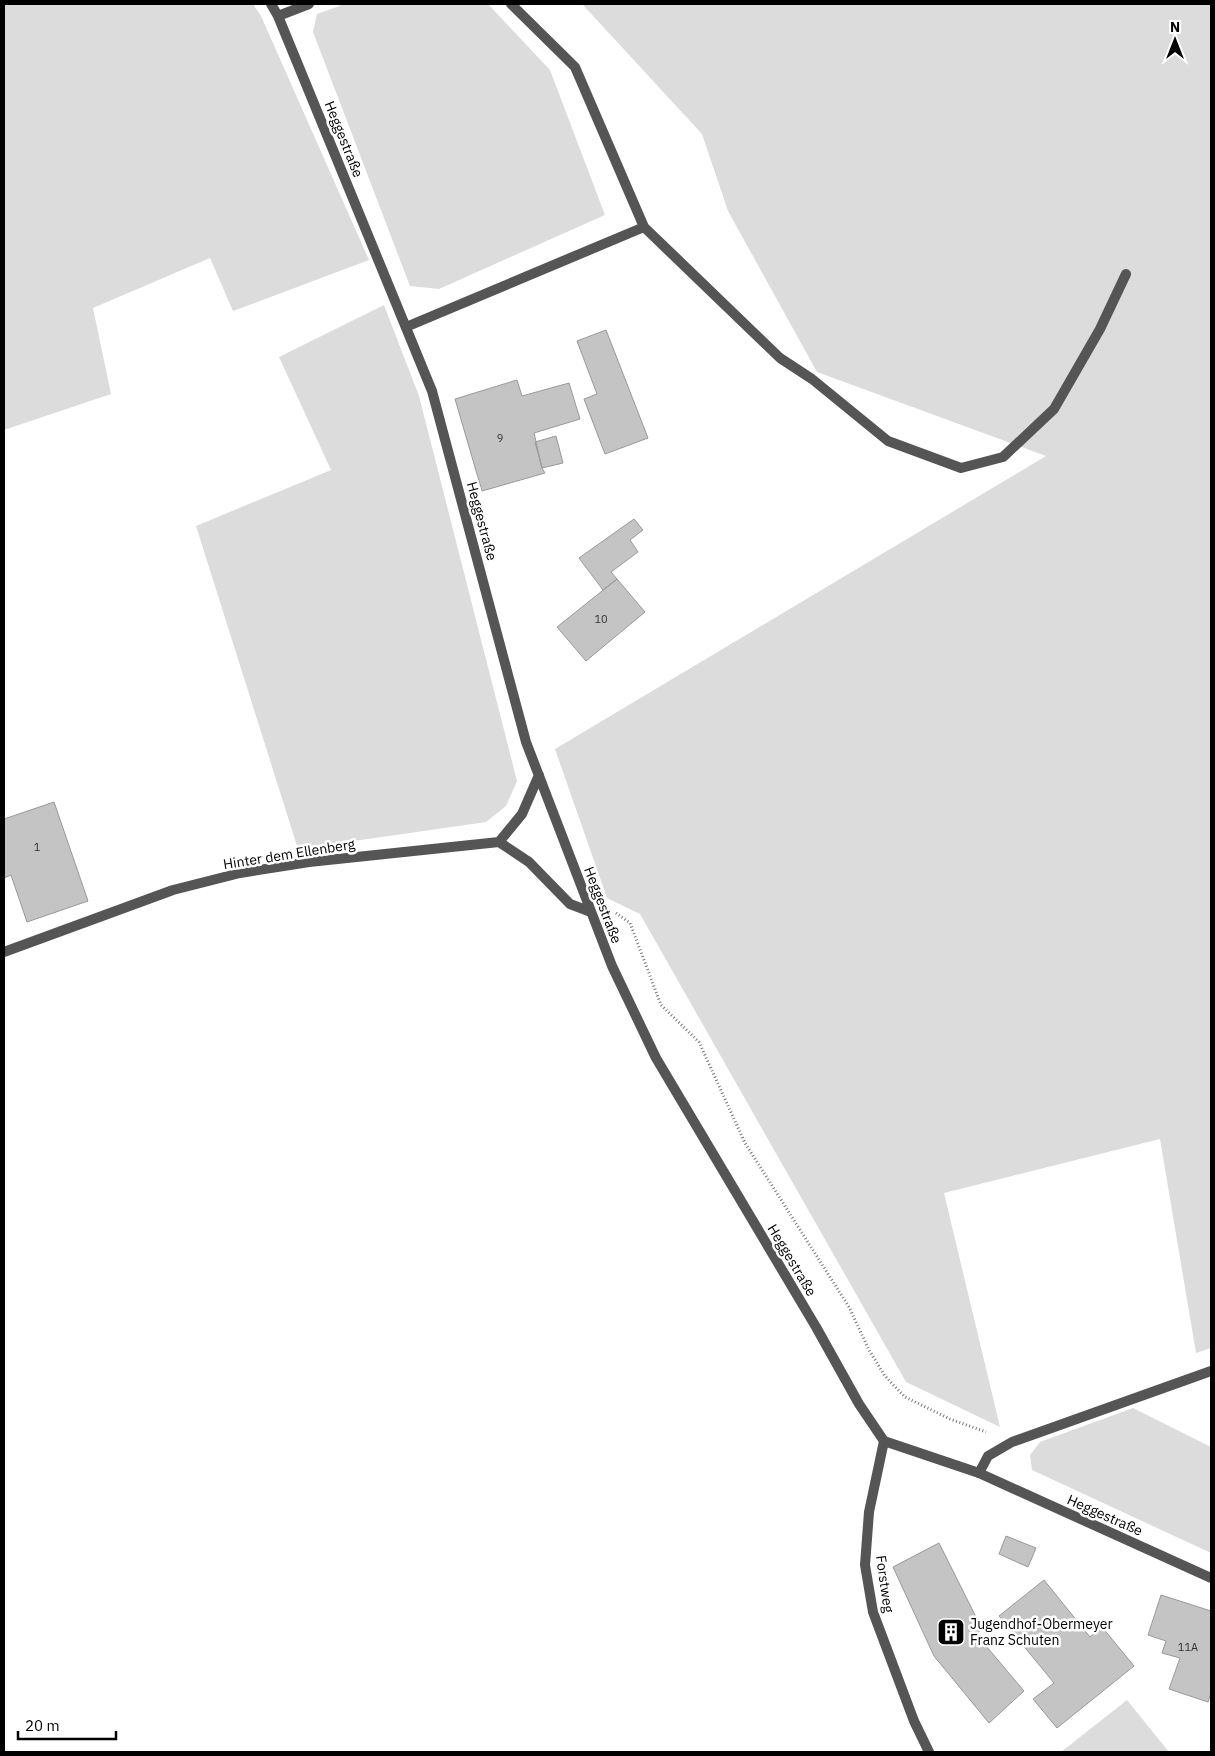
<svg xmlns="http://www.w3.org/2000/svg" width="1215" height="1756" viewBox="0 0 1215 1756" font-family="'IBM Plex Sans',sans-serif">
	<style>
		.green { fill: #dcdcdc }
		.building { fill: #c4c4c4; stroke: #999 }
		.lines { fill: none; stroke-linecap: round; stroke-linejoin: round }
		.path { stroke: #777; stroke-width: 3; stroke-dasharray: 1 2.5; stroke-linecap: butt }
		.lane { stroke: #555; stroke-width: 10 }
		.street { stroke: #555; stroke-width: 10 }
		.labels { text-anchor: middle; stroke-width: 5; stroke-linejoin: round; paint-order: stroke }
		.number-label { font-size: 11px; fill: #313131 }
		.street-label { font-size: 14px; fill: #000; stroke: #fff }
		.poi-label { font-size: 14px; fill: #000; stroke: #fff; text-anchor: start }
	</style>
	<rect width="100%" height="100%" fill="#fff"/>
	<path class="green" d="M4,4H253L261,16L369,260L233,311L210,258L93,308L111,394L4,430Z
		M345,4H488L550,70L605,215L439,289L410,286L313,32L317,14Z
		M582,4H1211V1348L1196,1353L1160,1139L944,1193L1000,1427L906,1382L640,914L607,898L555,749L1046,456L817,372L728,211L702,134Z
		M384,305L419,396L517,781L506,806L486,822L298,849L196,526L331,470L279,357Z
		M1133,1408L1211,1447V1553L1032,1470L1030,1455L1040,1442Z
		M1127,1700L1169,1752H1061Z"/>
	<path class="building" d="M606,330L648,438L605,454L584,399L597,394L577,341Z
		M517,380L522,396L569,383L580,419L534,433L542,468L545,473L482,491L455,399Z
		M556,436L563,463L542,468L535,442Z
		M634,519L643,530L630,540L638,552L611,572L617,579L603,590L579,558Z
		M617,579L645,612L586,661L557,627Z
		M54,802L88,901L27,922L11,875L4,878V819Z
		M1006,1536L1036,1548L1028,1567L999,1554Z
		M939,1543L982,1629L976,1634L1024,1691L989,1723L934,1656L893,1567Z
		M1044,1580L1090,1637L1102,1627L1134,1666L1057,1728L1033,1699L1054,1683L999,1616Z
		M1161,1595L1211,1611V1693L1208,1702L1169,1689L1180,1658L1162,1653L1166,1641L1148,1635Z"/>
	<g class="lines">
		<path class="path" d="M616,913L630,923L661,1005L699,1042L745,1143L849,1307L869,1350L885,1376L905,1397L950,1419L986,1432"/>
		<path class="lane" d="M511,4L575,67L644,227L780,358L812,379L888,441L961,468L1003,457L1054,409L1100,329L1126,274
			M406,327L644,227
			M979,1473L988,1456L1012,1442L1211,1371"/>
		<path class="street" d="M271,4L278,16L432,391L526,742L612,966L656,1058L816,1327L859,1404L884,1441L979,1473L1211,1578
			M278,16L309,4
			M499,842L522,814L539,775
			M4,952L173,890L240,873L309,862L499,842L529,862L570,904L591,912
			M884,1441L869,1512L865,1565L873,1612L914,1721L929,1752"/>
	</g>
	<defs>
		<symbol id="building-square" viewBox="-11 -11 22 22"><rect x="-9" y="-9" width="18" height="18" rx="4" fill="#000" stroke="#fff"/><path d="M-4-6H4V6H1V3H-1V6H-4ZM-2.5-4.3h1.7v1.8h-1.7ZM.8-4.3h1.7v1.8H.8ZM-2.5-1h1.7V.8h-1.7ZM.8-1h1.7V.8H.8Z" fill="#fff"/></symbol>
	</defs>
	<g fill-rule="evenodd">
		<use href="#building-square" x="935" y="1616" width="32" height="32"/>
	</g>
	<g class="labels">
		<g class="number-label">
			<text x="500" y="442">9</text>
			<text x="601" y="623">10</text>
			<text x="37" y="851">1</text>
			<text x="1188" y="1651">11A</text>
		</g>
		<g class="street-label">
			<text transform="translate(344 139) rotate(68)" y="5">Heggestraße</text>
			<text transform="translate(482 521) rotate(75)" y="5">Heggestraße</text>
			<text transform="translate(289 854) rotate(-9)" y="5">Hinter dem Ellenberg</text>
			<text transform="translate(603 905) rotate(69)" y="5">Heggestraße</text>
			<text transform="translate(792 1260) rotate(59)" y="5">Heggestraße</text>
			<text transform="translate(1105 1515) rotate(24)" y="5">Heggestraße</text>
			<text transform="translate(885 1584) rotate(82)" y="5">Forstweg</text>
		</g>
		<g class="poi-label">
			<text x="970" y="1629">Jugendhof-Obermeyer<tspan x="970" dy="16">Franz Schuten</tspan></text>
		</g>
	</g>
	<rect width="1215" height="1756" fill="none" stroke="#000000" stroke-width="10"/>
	<g transform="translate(1175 40)" stroke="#ffffff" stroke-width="4" paint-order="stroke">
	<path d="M0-4L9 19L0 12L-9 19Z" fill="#000000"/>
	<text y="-8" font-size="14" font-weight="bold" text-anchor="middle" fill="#000000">N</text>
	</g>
	<path d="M18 1731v8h98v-8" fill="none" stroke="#000000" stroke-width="2.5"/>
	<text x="25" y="1731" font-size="15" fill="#000000" stroke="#ffffff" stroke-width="4" paint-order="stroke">20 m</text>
</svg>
